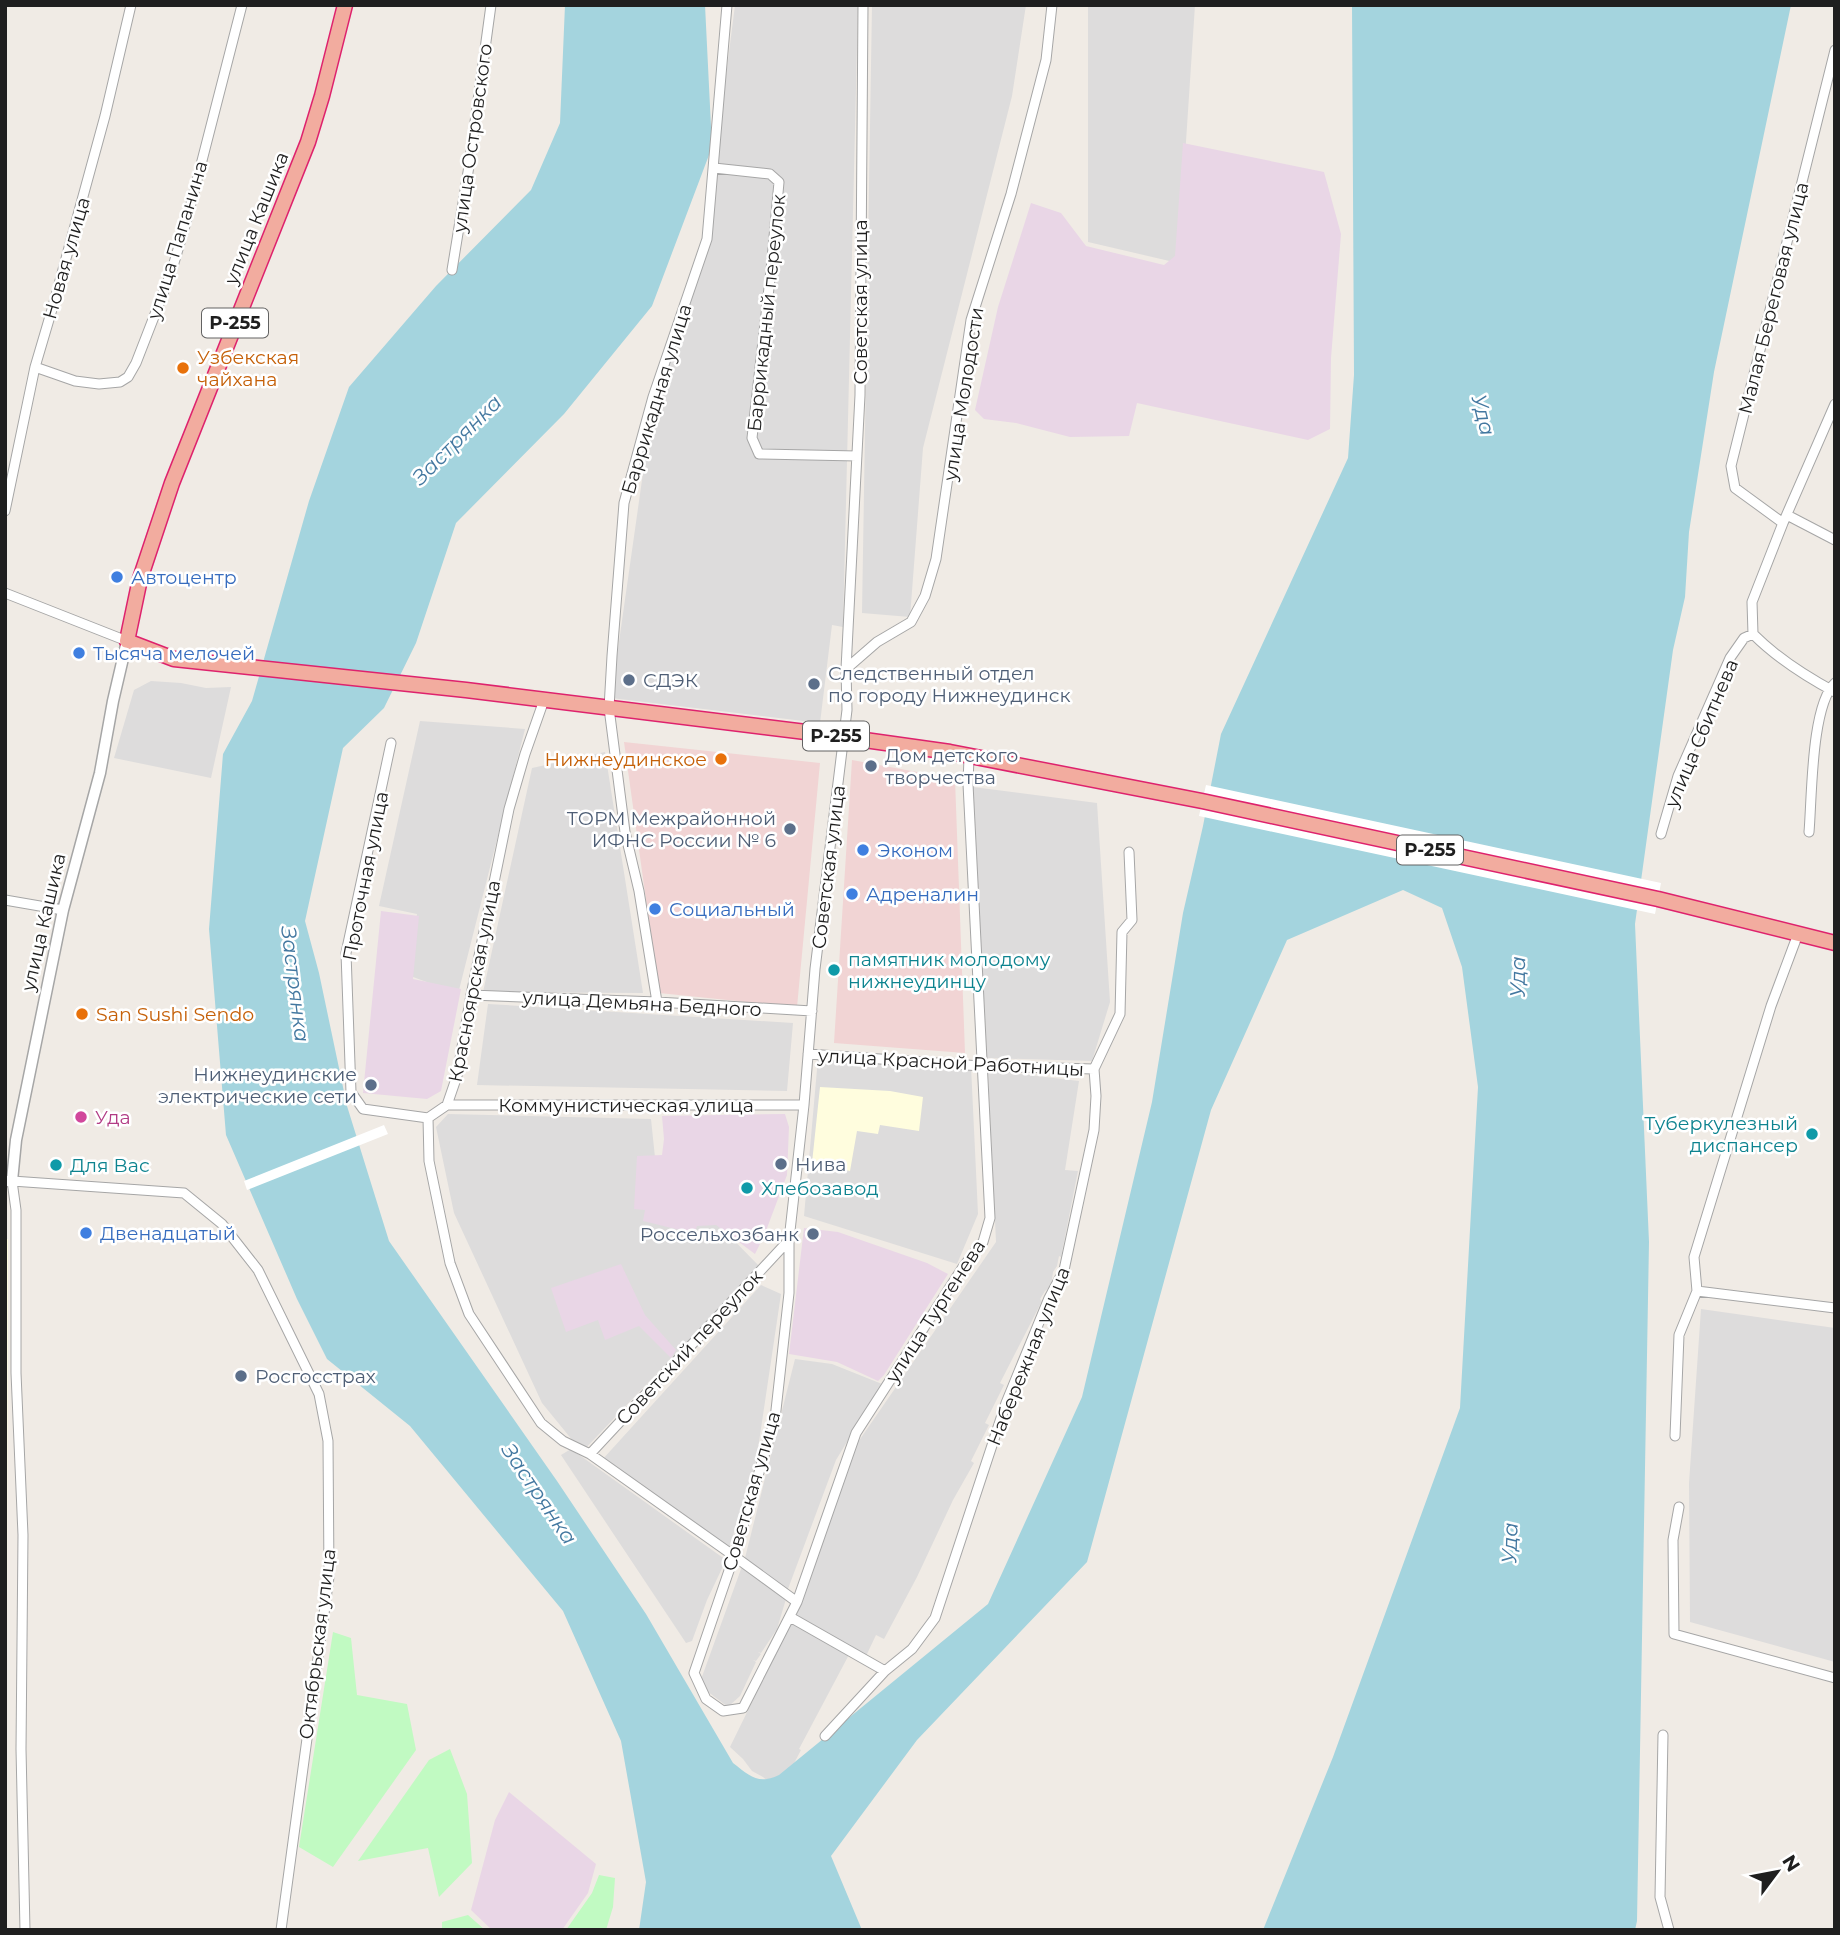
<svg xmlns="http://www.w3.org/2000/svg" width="1840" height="1935" viewBox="0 0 1840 1935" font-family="Montserrat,sans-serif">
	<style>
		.residential { fill: #dddcdc }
		.commercial { fill: #f1d4d4 }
		.industrial { fill: #e9d6e6 }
		.education { fill: #fffdde }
		.park { fill: #c1fac2 }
		.water { fill: #a4d4de }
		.pier { fill: #fff }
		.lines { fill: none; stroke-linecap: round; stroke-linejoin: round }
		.minor-casing { stroke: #a6a6a6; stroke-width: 11 }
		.tertiary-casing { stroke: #a6a6a6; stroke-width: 13 }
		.trunk-casing { stroke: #de226d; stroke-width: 17 }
		.minor { stroke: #fff; stroke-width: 9 }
		.tertiary { stroke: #fff; stroke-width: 10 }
		.trunk { stroke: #f2ac9f; stroke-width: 14 }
		.food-dot { fill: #e8710a; stroke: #fff; stroke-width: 2.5 }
		.shop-dot { fill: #3f7fe0; stroke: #fff; stroke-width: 2.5 }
		.service-dot { fill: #5c6f8a; stroke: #fff; stroke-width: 2.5 }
		.culture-dot { fill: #0f9aa8; stroke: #fff; stroke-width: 2.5 }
		.hotel-dot { fill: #d1479c; stroke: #fff; stroke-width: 2.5 }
		.labels { text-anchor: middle; stroke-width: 5; stroke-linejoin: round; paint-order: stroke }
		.shield { fill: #fff; stroke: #626262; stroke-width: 2 }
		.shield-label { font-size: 18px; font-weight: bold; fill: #1f1f1f }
		.street-label { font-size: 19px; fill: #1f1f1f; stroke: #fff }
		.food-label { font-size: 19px; fill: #c56008; stroke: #fff; text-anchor: start }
		.shop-label { font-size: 19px; fill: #366cbe; stroke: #fff; text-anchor: start }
		.service-label { font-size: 19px; fill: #4e5e75; stroke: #fff; text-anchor: start }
		.culture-label { font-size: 19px; fill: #0d838f; stroke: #fff; text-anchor: start }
		.hotel-label { font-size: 19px; fill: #b23c85; stroke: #fff; text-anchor: start }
		.water-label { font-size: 21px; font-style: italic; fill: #4378a0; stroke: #fff }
	</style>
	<rect width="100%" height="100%" fill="#f0ebe5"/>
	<path class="residential" d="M735,5H858L843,627L832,625L820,723L611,698L651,417L705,241Z
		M872,5H1026L1012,96L923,448L910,617L862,613Z
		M1088,5H1195L1178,263L1088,242Z
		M151,681L181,683L206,688L231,687L211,778L114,758L134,690Z
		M420,721L525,729L458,994L408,975L417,914L379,906Z
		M605,752L643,993L483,992L532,768Z
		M973,787L1097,803L1110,1002L1092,1061L987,1058Z
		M488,1004L793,1023L787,1091L477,1085Z
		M818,1058L971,1066L978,1214L957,1264L804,1216Z
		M1010,1066L1011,1073L1079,1081L1065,1170L1078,1171L1061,1257L1059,1256L1057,1266L1053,1272L1051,1286L1045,1291L1040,1299L1042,1301L1000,1383L1004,1385L985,1423L989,1425L971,1461L974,1463L953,1500L917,1577L884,1639L876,1635L866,1656L852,1649L799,1749L801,1750L789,1773L777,1789L763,1777L752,1771L743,1759L730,1747L801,1602L856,1445L996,1242L988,1071H994V1067Z
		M448,1114L651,1119L661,1215L716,1222L759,1266L582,1452L542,1403L454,1213L436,1127Z
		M761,1285L781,1294L756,1462L728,1552L602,1460Z
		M1701,1309L1835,1328V1662L1690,1622L1689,1483Z
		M795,1359L832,1364L882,1384L836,1460L785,1597L786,1599L777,1629L761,1653L758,1652L761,1654L756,1661L753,1660L756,1662L740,1696L728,1707L699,1685L745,1558Z
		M571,1449L726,1560L707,1600L692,1641L686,1643L561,1455Z"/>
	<path class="commercial" d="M624,742L820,763L797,1007L659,993Z
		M852,760L955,779L965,1053L834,1043Z"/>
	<path class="industrial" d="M1183,143L1324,172L1341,234L1331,358L1330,429L1308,440L1137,403L1129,436L1070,437L1016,423L984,419L975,410L998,307L1031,203L1061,213L1086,246L1164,265L1175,256Z
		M381,911L419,916L413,979L461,989L441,1091L427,1099L363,1093Z
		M785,1114L789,1127L787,1175L764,1236L755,1254L716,1225L697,1226L695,1232L680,1230L643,1221L645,1210L634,1209L637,1156L662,1155L664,1139L662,1116Z
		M804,1228L838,1232L927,1263L948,1274L884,1375L878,1381L837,1362L789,1354Z
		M621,1264L645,1315L676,1350L671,1358L639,1326L605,1340L598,1320L566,1332L551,1288Z
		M509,1792L596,1864L588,1893L562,1930H492L471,1910L495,1820Z"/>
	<path class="education" d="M820,1087L890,1091L923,1097L919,1131L880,1125L878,1134L857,1131L850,1171L812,1163Z
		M5,1239H8L7,1674H5Z"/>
	<path class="park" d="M333,1632L351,1638L357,1695L407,1704L416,1750L333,1867L299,1847Z
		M450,1749L467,1794L472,1863L439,1897L428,1848L358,1861L429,1760Z
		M599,1875L615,1878L613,1907L606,1930H566L592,1893Z
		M468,1915L485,1930H442V1922Z"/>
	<path class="water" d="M565,5H705L712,147L652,306L564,414L456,523L416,643L384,708L343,748L305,921L319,973L347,1106L389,1241L557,1481L646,1614L733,1763C750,1776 758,1785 779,1775L988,1604L1082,1397L1152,1102L1183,913L1203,826L1221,734L1348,458L1354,375L1352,5H1791L1714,372L1689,532L1685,597L1673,650L1635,924L1649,1242L1637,1921L1635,1930H1263L1333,1757L1460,1408L1478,1087L1462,967L1442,908L1403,890L1287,940L1211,1110L1087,1562L917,1740L831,1856L862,1930H639L646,1882L621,1741L563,1611L410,1426L327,1359L297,1299L226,1135L209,929L223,754L252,701L309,501L349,387L436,286L531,190L560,123Z"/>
	<path class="pier" d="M1206,785L1661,883L1655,914L1199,816Z
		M384,1125L388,1134L247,1190L244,1181Z"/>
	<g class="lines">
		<defs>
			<path id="minor" d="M863,5L860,395L846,669L847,710L815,969L804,1105L789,1240V1293L775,1419L734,1556L694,1673L706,1699L723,1711L743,1708L797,1602L856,1433L963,1267L983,1242L990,1218L968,784L969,757
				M714,168L770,174L779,182L771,270L752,438L759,454L857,456
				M452,270L469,166L491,5
				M35,367L75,381L99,384L120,382L128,377L136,363L171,273L187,219L242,5
				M5,511L35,367L53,306L105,116L131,5
				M1787,515L1835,540
				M1783,523L1735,488L1731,466L1835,50
				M5,593L127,641
				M1753,634C1778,659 1805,676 1835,692
				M846,669L877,642L911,622L925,596L936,559L971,320L1011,194L1046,60L1052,5
				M544,700L525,754L509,809L471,995L457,1076L447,1105L428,1118L429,1161L450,1263L469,1314L541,1423L563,1441L590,1454L734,1556L797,1602
				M391,743L346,953L351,1092L363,1109L428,1118
				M1809,832C1812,798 1811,705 1835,683
				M1661,834L1678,776L1730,658L1744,638L1753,634L1752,602L1783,523L1835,404
				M5,900L63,910
				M471,995L657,1002L812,1011
				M657,1002L639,891L625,832L609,708L612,656L624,503L653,397L707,239L727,5
				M808,1054L981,1066L1094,1069
				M447,1105H804
				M1697,1291L1835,1308
				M1675,1436L1679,1335L1697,1291L1694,1257L1771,1006L1798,934
				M590,1454L789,1240
				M1679,1507L1673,1540L1674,1634L1835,1678
				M790,1617L885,1671
				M1663,1735L1660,1897L1669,1930
				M825,1736L885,1671L912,1649L935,1618L1006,1403L1049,1298L1064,1270L1094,1130L1096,1096L1094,1069L1120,1014L1122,932L1132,920L1129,852
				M25,1930L21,1749L23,1535L16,1373V1210L12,1181L184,1193L222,1224L258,1270L319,1394L328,1441L329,1577L281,1930"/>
			<path id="tertiary" d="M5,1181H12L16,1140L63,910L100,773L113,701L127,641"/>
			<path id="trunk" d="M345,5L322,96L308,142L172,483L140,579L127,641L174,659L466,690L822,734L950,752L1202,801L1658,899L1835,943"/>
		</defs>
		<use href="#minor" class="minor-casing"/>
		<use href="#tertiary" class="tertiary-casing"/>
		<use href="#trunk" class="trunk-casing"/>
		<use href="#minor" class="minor"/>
		<use href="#tertiary" class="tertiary"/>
		<use href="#trunk" class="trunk"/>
	</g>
	<g class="food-dot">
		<circle cx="183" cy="368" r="7"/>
		<circle cx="721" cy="759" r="7"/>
		<circle cx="82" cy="1014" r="7"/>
	</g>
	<g class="shop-dot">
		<circle cx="117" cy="577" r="7"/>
		<circle cx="79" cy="653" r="7"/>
		<circle cx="863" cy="850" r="7"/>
		<circle cx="852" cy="894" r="7"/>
		<circle cx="655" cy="909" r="7"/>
		<circle cx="86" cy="1233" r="7"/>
	</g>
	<g class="service-dot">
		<circle cx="629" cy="680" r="7"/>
		<circle cx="814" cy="684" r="7"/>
		<circle cx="871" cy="766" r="7"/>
		<circle cx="790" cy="829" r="7"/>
		<circle cx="371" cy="1085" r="7"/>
		<circle cx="781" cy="1164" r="7"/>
		<circle cx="813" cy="1234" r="7"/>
		<circle cx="241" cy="1376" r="7"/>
	</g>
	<g class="culture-dot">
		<circle cx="834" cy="970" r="7"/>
		<circle cx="1812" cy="1134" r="7"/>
		<circle cx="56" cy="1165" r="7"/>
		<circle cx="747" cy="1188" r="7"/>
	</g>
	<circle class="hotel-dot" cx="81" cy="1117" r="7"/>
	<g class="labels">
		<g class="shield">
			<rect x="202" y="308.5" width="66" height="29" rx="5"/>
			<rect x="803" y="721.5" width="66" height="29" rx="5"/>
			<rect x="1397" y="835.5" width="66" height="29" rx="5"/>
		</g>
		<g class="shield-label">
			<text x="235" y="329">Р-255</text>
			<text x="836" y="742">Р-255</text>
			<text x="1430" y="856">Р-255</text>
		</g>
		<g class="street-label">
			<text transform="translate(472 138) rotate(-82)" y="7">улица Островского</text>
			<text transform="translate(256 218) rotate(-68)" y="7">улица Кашика</text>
			<text transform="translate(177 240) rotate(-73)" y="7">улица Папанина</text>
			<text transform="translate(66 258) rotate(-74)" y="7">Новая улица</text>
			<text transform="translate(1773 298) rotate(-76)" y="7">Малая Береговая улица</text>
			<text transform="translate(860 302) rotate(-90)" y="7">Советская улица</text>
			<text transform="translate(766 313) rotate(-84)" y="7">Баррикадный переулок</text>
			<text transform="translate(963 394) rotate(-81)" y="7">улица Молодости</text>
			<text transform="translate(656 399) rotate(-73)" y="7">Баррикадная улица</text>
			<text transform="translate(1701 733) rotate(-67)" y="7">улица Сбитнева</text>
			<text transform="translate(828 867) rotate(-83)" y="7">Советская улица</text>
			<text transform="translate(365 876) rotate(-79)" y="7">Проточная улица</text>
			<text transform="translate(43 922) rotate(-77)" y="7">улица Кашика</text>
			<text transform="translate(474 981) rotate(-79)" y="7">Красноярская улица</text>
			<text transform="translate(642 1003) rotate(3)" y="7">улица Демьяна Бедного</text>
			<text transform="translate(951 1062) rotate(3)" y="7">улица Красной Работницы</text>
			<text x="626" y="1112">Коммунистическая улица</text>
			<text transform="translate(935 1311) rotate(-57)" y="7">улица Тургенева</text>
			<text transform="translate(689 1347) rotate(-47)" y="7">Советский переулок</text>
			<text transform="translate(1028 1356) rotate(-68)" y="7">Набережная улица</text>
			<text transform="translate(751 1491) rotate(-74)" y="7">Советская улица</text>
			<text transform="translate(317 1644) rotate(-83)" y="7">Октябрьская улица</text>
		</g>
		<g class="food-label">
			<text x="197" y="364">Узбекская<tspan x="197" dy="22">чайхана</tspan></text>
			<text x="707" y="766" text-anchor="end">Нижнеудинское</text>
			<text x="96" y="1021">San Sushi Sendo</text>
		</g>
		<g class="shop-label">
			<text x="131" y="584">Автоцентр</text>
			<text x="93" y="660">Тысяча мелочей</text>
			<text x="877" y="857">Эконом</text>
			<text x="866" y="901">Адреналин</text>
			<text x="669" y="916">Социальный</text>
			<text x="100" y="1240">Двенадцатый</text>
		</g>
		<g class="service-label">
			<text x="828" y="680">Следственный отдел<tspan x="828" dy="22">по городу Нижнеудинск</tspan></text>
			<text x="643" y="687">СДЭК</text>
			<text x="885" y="762">Дом детского<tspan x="885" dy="22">творчества</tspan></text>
			<text x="776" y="825" text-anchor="end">ТОРМ Межрайонной<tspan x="776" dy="22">ИФНС России № 6</tspan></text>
			<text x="357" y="1081" text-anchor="end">Нижнеудинские<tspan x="357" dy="22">электрические сети</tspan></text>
			<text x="795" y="1171">Нива</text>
			<text x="799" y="1241" text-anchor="end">Россельхозбанк</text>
			<text x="255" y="1383">Росгосстрах</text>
		</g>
		<g class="culture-label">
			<text x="848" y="966">памятник молодому<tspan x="848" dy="22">нижнеудинцу</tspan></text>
			<text x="1798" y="1130" text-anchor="end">Туберкулезный<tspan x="1798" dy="22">диспансер</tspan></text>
			<text x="70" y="1172">Для Вас</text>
			<text x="761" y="1195">Хлебозавод</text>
		</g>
		<g class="hotel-label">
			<text x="95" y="1124">Уда</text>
		</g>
		<g class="water-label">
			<text transform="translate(1483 415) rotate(76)" y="7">Уда</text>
			<text transform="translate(457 440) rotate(-45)" y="7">Застрянка</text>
			<text transform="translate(1518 977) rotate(-89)" y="7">Уда</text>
			<text transform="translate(295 984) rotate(83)" y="7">Застрянка</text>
			<text transform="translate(539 1494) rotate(56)" y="7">Застрянка</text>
			<text transform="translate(1510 1543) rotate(-88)" y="7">Уда</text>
		</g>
	</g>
	<rect width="1840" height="1935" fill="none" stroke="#1f1f1f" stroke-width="14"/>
	<g transform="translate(1777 1872) rotate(58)" stroke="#ffffff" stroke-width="5" paint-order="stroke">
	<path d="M0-5L12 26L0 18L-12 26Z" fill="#1f1f1f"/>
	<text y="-10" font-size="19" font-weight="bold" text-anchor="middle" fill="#1f1f1f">N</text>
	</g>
</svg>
